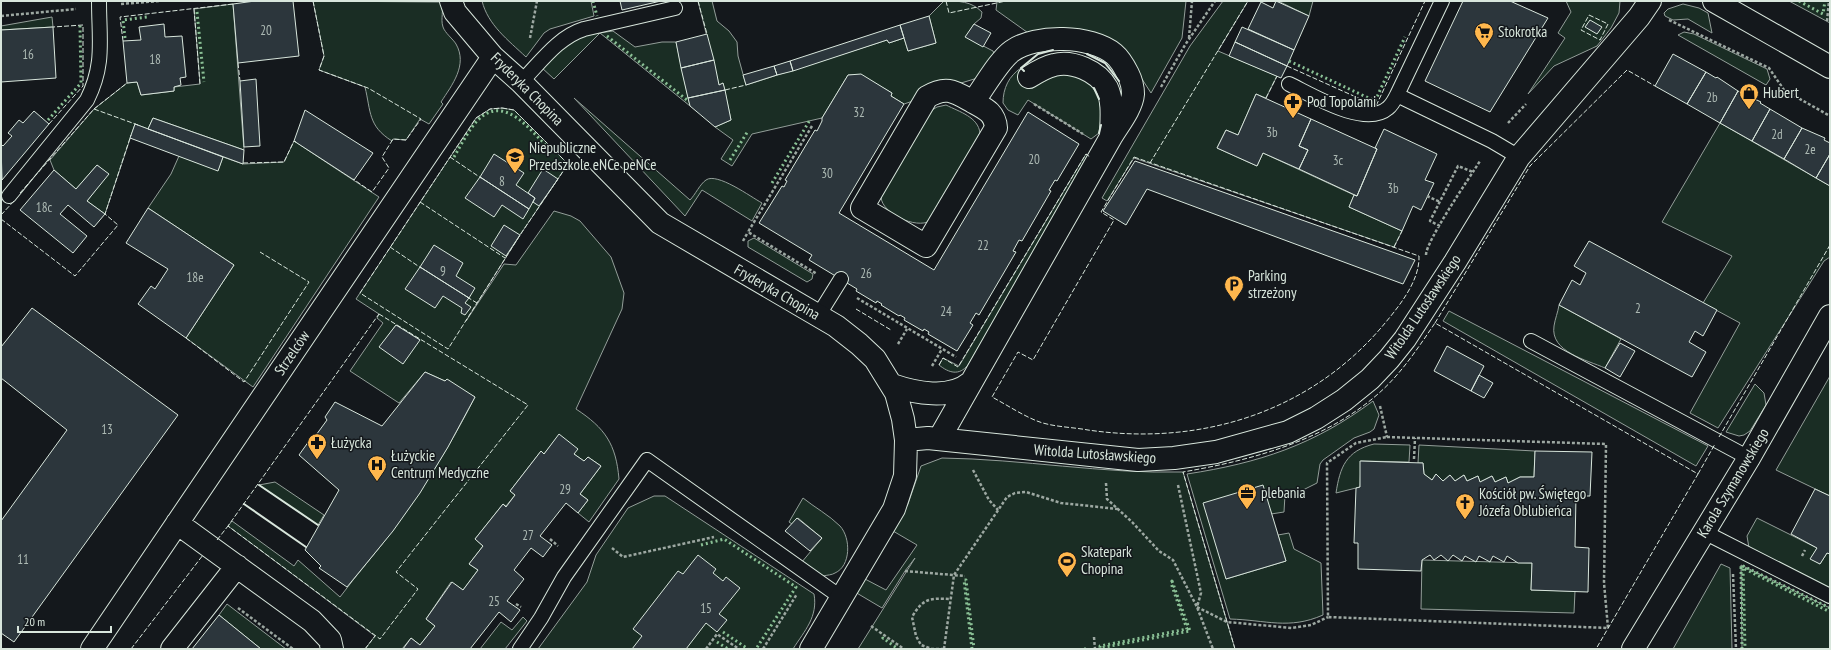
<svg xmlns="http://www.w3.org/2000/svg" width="1831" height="650" viewBox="0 0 1831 650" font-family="'PT Sans Narrow',sans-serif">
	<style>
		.green { fill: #1a2d24; stroke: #939e99; fill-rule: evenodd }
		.building { fill: #2c363c; stroke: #d8e6dc }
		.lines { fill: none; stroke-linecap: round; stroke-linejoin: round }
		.service-casing { stroke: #d8e6dc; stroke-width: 16 }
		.minor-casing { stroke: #d8e6dc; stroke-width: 24 }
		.path { stroke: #9da8a2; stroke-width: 2.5; stroke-dasharray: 3 2; stroke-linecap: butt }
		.service { stroke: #14181c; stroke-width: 14 }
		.minor { stroke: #14181c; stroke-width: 22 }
		.hedge { stroke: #8ac095; stroke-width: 3; stroke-dasharray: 2 3; stroke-linecap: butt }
		.fence { stroke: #d8e6dc; stroke-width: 1; stroke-dasharray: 5 2; stroke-linecap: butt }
		.wall { stroke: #d8e6dc; stroke-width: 2 }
		.labels { text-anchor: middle; stroke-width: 3; stroke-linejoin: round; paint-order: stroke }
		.number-label { font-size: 13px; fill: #adbab4 }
		.poi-label { font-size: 15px; fill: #d8e6dc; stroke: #14181c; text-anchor: start }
		.street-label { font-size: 15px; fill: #d8e6dc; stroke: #14181c }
	</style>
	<rect width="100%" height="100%" fill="#14181c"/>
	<path class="green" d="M313,1L440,2C445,11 440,18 443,27C445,33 453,39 456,44C468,65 452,85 441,102L443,104L429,124L420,119L406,140L393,139L392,141C368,126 371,112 365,87L319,70L324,56Z
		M482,1H591L594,16L550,29L544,33L526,57C508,40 488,25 482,1Z
		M698,1H712L717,21L729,31L737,42L738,56L746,85L887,40L889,43L904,38L908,51L936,43L929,16L944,1C959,1 971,1 982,12L981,18L974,24L966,37L993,51L995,56L981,77L961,83H937L913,101L904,104L891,96L892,93L861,75H848L822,118L752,134L732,166L721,159L733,140L715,127L731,120L723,83L719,85Z
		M1000,1H1186L1182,38L1151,93L1131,62L1031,35L996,10L997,2Z
		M1223,1H1248L1218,51L1277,76L1266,98L1256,94L1238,135L1226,130L1217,148L1257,166L1263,153L1354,195L1349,207L1402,231L1394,247L1134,158L1107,201L1102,198L1190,46Z
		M1278,1H1313L1309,16Z
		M1566,1H1620L1619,13L1611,28L1597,46L1554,66L1528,94L1565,38L1558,33L1571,12Z
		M1789,1H1830V23Z
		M233,4L244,150L153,118L148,129L135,124L105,214L87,201L108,174L97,165L76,189L54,170L50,160L94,109L127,83L137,82L141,95L174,91V87L200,84L194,9Z
		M1683,4L1699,8L1708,13L1712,33L1688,19L1673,20L1665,16L1664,13L1668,9Z
		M52,17L53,27L1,30V26Z
		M613,31L635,47L662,42H676L690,106L600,33L554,79L541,67L566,43L585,35Z
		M1684,32L1694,34L1767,69L1770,79L1766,85L1678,35Z
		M1021,68L1036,85C1041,82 1047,77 1052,76C1060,73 1069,74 1076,77C1103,85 1103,109 1099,133L1091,139L1028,100L1018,115L1008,110L1003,103C1003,88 1009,76 1021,68Z
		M574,98L690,200C695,195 700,184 706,180C717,172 751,197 762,203L752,221L702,190L685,216Z
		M946,105C960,112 978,117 980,133L930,221C916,229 882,214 881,197L929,112L937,107Z
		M502,108L514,110L568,164L520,235L466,321L504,264L516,265L554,211L571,216L580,221L611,257L624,293L622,309L576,409C605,428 616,444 619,479L589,522L578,513L588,500L580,494L601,466L588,457L584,461L574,454L559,435L544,454L541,451L510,491L515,495L506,506L503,504L475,539L483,546L469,564L478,570L463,590L451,582L426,619L435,626L420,645L411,638L402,649H365L375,636L228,526L232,521L294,566L298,560L340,597C357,574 376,553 393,530C424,488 451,444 475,397L445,381L425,372L399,403L350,371L383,323L377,318L379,314L356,299L476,118L490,109ZM396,325L420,340L380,347Z
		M1720,123L1830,186V257L1824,261L1718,428L1690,413L1740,323L1703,303L1732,256L1662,222Z
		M294,141L379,197L253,387L186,338L234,265L148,208L171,174L179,156L218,170L223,157L243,164L284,162Z
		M1086,154L1090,157L968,365C959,376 949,373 939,365L943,358L959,366Z
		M754,238L813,274L812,279L807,282L748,247V241Z
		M1559,305L1621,339L1605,368C1587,360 1550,352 1554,326C1555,319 1558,312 1559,305Z
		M1449,311L1708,446L1696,466L1443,321Z
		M1830,376V496L1776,470Z
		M1755,384L1764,393L1766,405L1750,431L1744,435L1739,436L1726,432Z
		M1373,401L1379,415L1374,429L1370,432L1354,438L1323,460L1320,464L1317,483L1301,491L1285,495L1284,512L1271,514L1226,579L1286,561L1278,535L1289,533L1294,549L1321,563L1323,615C1289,630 1266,620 1230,619L1187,474C1259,463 1314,445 1373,401Z
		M1374,444L1410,445L1409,462L1361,461L1360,487L1336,493C1340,467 1346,451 1374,444Z
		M1419,445L1535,451L1534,477H1520L1508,483L1506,477L1495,482L1492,476L1480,482L1478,476L1467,481L1464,475L1455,481L1450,475L1443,481L1436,474L1432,480L1424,474L1423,463H1418Z
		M942,458C1022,459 1103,474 1183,472L1235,649H858L915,558L905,571L882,608L855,592L865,579L886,590L917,545L893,531L908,504L921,466Z
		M275,482L324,515L318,525L259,485Z
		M654,496H665L814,594C818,617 805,630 793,649H538L587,582L596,555L628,508Z
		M803,498C814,507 829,515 840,526C851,538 851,566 835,573C832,575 827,575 823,576L801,563L822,538L798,518L792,524L789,522Z
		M1757,518L1817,548L1811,559L1820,564L1827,553L1830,554V589L1749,548L1747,536Z
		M1422,560L1532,563L1531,590L1575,591L1574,613L1421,609Z
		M1721,564L1730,568L1732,649H1673Z
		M1741,565L1830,608V649H1742Z
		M227,604L286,649H261L219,615Z
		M523,617L527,621L505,649H480L501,622L512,630Z"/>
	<path class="building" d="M255,1H293L299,56L238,63L233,4Z
		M620,1H661L622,10Z
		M1276,1L1309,16L1294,50L1248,29L1261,2L1273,8Z
		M1463,1H1510L1548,18L1490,112L1425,81Z
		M929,16L936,43L908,51L900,25Z
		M1590,20L1602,27L1597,34L1585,27Z
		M164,24L165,37L182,36L186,77L180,78L181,85L174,87V91L141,95L137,82L127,83L123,41L141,40L139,27Z
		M974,24L991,33L983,47L965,37Z
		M900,25L904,38L889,43L887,40L793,71L790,61Z
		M53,27L56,78L1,82V30Z
		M1242,27L1294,50L1287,66L1235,42Z
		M707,34L714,60L681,68L676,42Z
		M1235,42L1287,66L1281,78L1229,56Z
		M1673,54L1706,72L1687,104L1655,86Z
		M714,60L719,85L723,83L725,90L688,98L681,68Z
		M790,61L793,71L777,75L774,66Z
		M774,66L777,75L746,85L743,75Z
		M1706,72L1716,78L1717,77L1738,91L1720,123L1687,104Z
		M861,74L892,93L891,96L904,104L839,213L934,270L1028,112L1079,144L1057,181L1055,180L1049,190L1051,191L1022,241L1019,240L1013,251L1016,252L979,315L976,313L970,323L973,325L957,351L928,334L929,332L924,329L923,331L904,320L905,318L900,315L899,316L881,305L882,304L877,301L876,303L856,291L857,289L809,260L812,255L759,223L782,186L784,187L787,181L785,180L815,130L817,131L822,121V118L848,75Z
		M256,79L260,146L244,147L240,81Z
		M725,90L731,120L715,127L690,106L688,98Z
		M1738,91L1761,102L1760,103L1770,109L1752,141L1720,123Z
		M1256,94L1311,119L1299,146L1308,150L1299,169L1263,153L1257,166L1217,148L1226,130L1238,135Z
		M1770,109L1802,128L1784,159L1752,141Z
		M305,110L373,153L354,180L294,141Z
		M34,111L49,124L2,180L1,144L3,146L12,136L8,133L19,120L23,123Z
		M153,118L244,150L243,164L148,129Z
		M1311,119L1377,149L1357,196L1299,169L1308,150L1299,146Z
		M135,124L223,157L218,171L130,138Z
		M1802,128L1825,138L1824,140L1830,143V154L1816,178L1784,159Z
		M1384,129L1437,154L1425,180L1434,183L1421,210L1413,206L1402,231L1349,207L1354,195L1357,196L1377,149L1375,148Z
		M494,154L524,173L516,185L535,198L529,209L480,177Z
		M1830,154V186L1816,178Z
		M1135,161L1415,260L1403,284L1147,189L1126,225L1103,211Z
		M97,165L109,174L87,201L105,214L94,227L68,205L60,214L87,236L73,253L20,210L54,170L76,189Z
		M543,169L558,179L539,206L533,202L535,198L528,193Z
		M480,177L529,209L523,219L502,205L494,217L465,198Z
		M148,208L234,265L186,338L138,304L151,286L155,289L168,269L126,243Z
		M504,225L520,235L506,256L491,246Z
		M1589,241L1717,310L1703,336L1695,331L1689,342L1706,352L1692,377L1559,305L1572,280L1580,285L1586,273L1574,266Z
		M434,245L463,263L456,276L475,288L469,298L420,267Z
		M420,267L469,298L465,303L471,307L465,315L461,313L462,308L443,296L435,308L405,289Z
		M32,308L178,415L14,642L1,633V521L67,430L1,378V347Z
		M396,325L420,340L403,364L379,347Z
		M1620,343L1635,351L1620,377L1605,368Z
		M1447,346L1484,366L1471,391L1434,371Z
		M425,372L445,381L447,379L475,397L448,447L420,493L393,531L347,587L319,568L321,566L305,550L339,490L299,455L309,441L311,442L327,420L325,417L335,402L382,426Z
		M1479,375L1493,383L1484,398L1471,391Z
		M559,434L578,449L574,454L584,461L588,457L601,466L580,494L588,500L578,513L566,503L540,536L552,545L543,557L531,548L514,570L524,579L507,601L520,610L511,622L499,612L470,649H403L411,638L420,645L435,626L426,619L452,582L463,590L478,570L469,564L483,546L475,539L503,504L506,507L515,495L510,491L541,451L544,454Z
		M1535,451L1592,452L1590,496H1576L1575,547L1589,548L1588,592L1531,590L1532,563H1518L1507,556L1504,562L1493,556L1490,562L1479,556L1476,562L1465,556L1462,561L1453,555L1448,561L1441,555L1434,560L1430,555L1422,560L1421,571L1358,569V543H1354L1356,488L1360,487V461L1423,463L1424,474L1432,480L1436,474L1443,481L1450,475L1455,481L1464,475L1467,481L1478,476L1480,482L1492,476L1495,482L1506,477L1508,483L1520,477H1534Z
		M1263,485L1286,561L1226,579L1203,503Z
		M1815,489L1830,496V554L1827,553L1820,564L1810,559L1817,548L1791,534Z
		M797,518L822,538L810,551L785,531Z
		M698,555L716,569L713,573L723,581L726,577L740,588L719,614L727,620L717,632L706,623L686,649H632L642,636L633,629L678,571L683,574Z
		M219,615L261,649H192Z"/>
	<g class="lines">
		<defs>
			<path id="service" d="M1442,1L1397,95L1492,141L1519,157
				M521,82C540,63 558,37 584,29L675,8
				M1289,84C1312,95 1365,128 1388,108C1392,105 1395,99 1397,95
				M9,196L87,100C105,64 99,40 99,1
				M818,316L841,279
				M1531,341L1749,458
				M1704,532L1830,596
				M520,649L541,618L564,577L647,460L842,598"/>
			<path id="minor" d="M451,1L455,12L493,57L521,82L660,223L836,326L859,344L875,359L896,393L903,419L906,440L905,476L894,509L811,649
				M1714,1L1830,67
				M973,102C986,109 995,113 996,128L926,246L862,208L927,97C947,85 955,92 973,102C983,89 999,60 1012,51C1036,34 1091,35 1114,54C1120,59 1124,66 1128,74C1131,80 1133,87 1133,94C1132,108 1118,125 1111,137
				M892,385C915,393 950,400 970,383
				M939,439L1111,137C1111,122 1114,103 1107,88C1098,71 1072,60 1054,65C1045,67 1037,72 1029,77
				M906,440L928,438L1138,460L1174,458L1216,452L1288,432L1316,418L1344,400L1370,379L1389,359L1405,339L1455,262L1519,157L1639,17L1650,1
				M177,523L312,621L330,640L332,649
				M92,649L493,57
				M172,649L237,566
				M1633,649L1749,458L1830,316"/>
		</defs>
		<use href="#service" class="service-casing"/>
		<use href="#minor" class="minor-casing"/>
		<path class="path" d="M121,4L159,1
			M1,16L76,9
			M1669,20L1769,68L1784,90L1830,116
			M1827,21L1829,1
			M530,38L537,1
			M1189,38L1192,1
			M1161,87L1185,45L1215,1
			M1034,104L1083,134
			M1508,123L1526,104
			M812,126L748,232L817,274
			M1427,196L1440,202
			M1440,226L1430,221L1458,166L1473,172
			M743,241L748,232
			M1426,255C1426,241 1470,177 1480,161
			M857,298L956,357
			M898,344L907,329
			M932,366L942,349
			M1380,406L1387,437
			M1387,437L1606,444L1604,583L1608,628L1328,617L1327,463L1356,443Z
			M1414,459L1415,438
			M973,470L989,500L998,510
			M1106,483L1107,499L1132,522L1159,551L1173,560L1197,607L1213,649
			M1178,485L1201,593L1197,607L1227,622L1292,628L1311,625L1328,617
			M550,539L558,546
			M612,548L623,557L714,537
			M1802,556L1805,550
			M905,571L965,576
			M1733,574L1736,649
			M516,604L521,607
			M238,608L293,649
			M871,626L904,649
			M1094,637L1095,649
			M706,649L717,634L739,649
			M763,649L797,594
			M944,649L954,575L1007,497L1015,493L1026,492L1061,503L1118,509
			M944,649H932L921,645L916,636L912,617C923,598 930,598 951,599"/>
		<use href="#service" class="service"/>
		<use href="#minor" class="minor"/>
		<path class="hedge" d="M593,1L597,16
			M1799,1L1823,14L1825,1
			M197,12L204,82
			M607,36L687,100
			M125,38L123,20L147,17
			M1289,61L1375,101L1405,37
			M48,120L81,83L80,26
			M454,157C461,145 468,131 477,121C504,92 532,132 549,149
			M730,160L748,131
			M772,183L810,120
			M701,545L724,539L796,587L756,649
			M1172,581L1190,631L1100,648V646L1187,629L1171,583Z
			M1830,608L1741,565V567L1830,612
			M723,632L748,649
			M882,639L883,638L898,649
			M717,642L728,649
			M972,649L964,580H966L974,649
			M1084,649H1087
			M1742,649L1741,567L1743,568L1745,649"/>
		<path class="fence" d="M313,1L324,56L319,70L368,88L421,119L406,140L393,139L382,157L389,168L372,192L353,179
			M698,1L707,34
			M946,1L949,13L1006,1
			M194,9L200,84
			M1589,15L1608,24L1600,40L1581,30Z
			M123,41L120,17L233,4
			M238,63L240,81
			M1287,66L1376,106L1425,1
			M725,90L746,85
			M1266,98L1277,76
			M502,108L514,110L568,164L520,235L448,349L360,293L476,118L490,109Z
			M94,109L127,83
			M49,124L83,86V25L53,27
			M450,157L481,178
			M1134,157L1419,256C1420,282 1397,309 1380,329C1306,414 1198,446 1088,430C1072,427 1052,427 1037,421C1022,415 1007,405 992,397L1018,352L1033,360L1114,220L1101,212Z
			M243,163L284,162L294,141L296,142
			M1150,163L1248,1
			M20,193L94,109L138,125
			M420,202L505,258
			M1,215L14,201
			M1,219L75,276L118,225L105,214L131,135
			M390,247L421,268
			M1394,247L1402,231
			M467,297L477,303
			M856,309L891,330
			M379,314L528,405L396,572L418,589L380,639L228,526Z
			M1435,323L1530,166L1627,70L1655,86
			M186,338L244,382L309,282L260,252
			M939,365L943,358L958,367L1086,154L1090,157
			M1719,437L1830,245
			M1698,474L1715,444
			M217,540L228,526
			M131,649L203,555
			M365,649L375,636
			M1235,649L1183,472C1252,460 1324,441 1378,394C1401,374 1418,348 1435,323L1698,474L1596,649"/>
		<path class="wall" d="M1087,54L1105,63L1119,81
			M1024,71L1021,68L1038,54L1053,50
			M1094,88L1099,99
			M1099,133L1101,125
			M259,485L318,525
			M244,504L306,547"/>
	</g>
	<defs>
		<symbol id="supermarket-pin" viewBox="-11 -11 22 30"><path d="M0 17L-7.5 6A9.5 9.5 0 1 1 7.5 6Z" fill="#ffb74d" stroke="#14181c"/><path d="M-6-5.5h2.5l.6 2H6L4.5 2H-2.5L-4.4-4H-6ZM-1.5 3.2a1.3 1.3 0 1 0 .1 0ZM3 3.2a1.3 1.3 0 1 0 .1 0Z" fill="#111"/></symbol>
		<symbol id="shop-pin" viewBox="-11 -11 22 30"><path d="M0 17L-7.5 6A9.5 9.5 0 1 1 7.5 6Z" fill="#ffb74d" stroke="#14181c"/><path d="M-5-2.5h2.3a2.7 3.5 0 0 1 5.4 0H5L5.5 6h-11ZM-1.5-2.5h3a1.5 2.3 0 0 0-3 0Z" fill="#111"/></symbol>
		<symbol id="pharmacy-pin" viewBox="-11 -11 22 30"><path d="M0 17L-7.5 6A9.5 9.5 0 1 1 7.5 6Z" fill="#ffb74d" stroke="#14181c"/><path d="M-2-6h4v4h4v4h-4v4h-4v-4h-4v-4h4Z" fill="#111"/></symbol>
		<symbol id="school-pin" viewBox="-11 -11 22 30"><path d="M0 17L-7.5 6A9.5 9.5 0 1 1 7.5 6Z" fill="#ffb74d" stroke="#14181c"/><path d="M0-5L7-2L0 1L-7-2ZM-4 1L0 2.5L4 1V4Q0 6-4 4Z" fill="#111"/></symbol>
		<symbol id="parking-pin" viewBox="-11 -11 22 30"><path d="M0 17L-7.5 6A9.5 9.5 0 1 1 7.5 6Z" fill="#ffb74d" stroke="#14181c"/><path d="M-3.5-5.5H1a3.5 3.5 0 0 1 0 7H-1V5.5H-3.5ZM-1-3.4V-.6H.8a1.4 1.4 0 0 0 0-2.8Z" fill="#111"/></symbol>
		<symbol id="hospital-pin" viewBox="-11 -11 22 30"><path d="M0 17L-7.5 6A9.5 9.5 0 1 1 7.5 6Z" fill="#ffb74d" stroke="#14181c"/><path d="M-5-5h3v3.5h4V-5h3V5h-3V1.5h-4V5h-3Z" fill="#111"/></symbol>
		<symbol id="office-pin" viewBox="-11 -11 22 30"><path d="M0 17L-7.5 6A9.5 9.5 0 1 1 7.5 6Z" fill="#ffb74d" stroke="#14181c"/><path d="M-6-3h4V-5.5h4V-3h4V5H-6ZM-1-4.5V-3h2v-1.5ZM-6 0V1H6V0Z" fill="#111"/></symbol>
		<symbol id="church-pin" viewBox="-11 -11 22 30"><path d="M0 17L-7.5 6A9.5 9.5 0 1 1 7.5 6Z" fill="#ffb74d" stroke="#14181c"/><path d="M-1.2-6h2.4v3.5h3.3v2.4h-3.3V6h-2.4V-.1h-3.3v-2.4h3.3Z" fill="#111"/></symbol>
		<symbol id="stadium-pin" viewBox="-11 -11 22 30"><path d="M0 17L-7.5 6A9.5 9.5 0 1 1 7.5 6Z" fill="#ffb74d" stroke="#14181c"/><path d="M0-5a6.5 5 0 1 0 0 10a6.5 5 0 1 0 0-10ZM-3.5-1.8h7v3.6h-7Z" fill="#111"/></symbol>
	</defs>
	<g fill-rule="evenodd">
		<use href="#supermarket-pin" x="1473" y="21" width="22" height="30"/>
		<use href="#shop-pin" x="1738" y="82" width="22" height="30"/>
		<use href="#pharmacy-pin" x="1282" y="91" width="22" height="30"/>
		<use href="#school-pin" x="504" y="146" width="22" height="30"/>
		<use href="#parking-pin" x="1223" y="274" width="22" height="30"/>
		<use href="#pharmacy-pin" x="306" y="432" width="22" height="30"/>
		<use href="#hospital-pin" x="366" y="454" width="22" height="30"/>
		<use href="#office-pin" x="1236" y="482" width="22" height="30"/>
		<use href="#church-pin" x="1454" y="492" width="22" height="30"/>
		<use href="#stadium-pin" x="1056" y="550" width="22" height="30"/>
	</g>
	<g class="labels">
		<g class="number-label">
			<text x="266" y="35">20</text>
			<text x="28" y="59">16</text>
			<text x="155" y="64">18</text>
			<text x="1712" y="102">2b</text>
			<text x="859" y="117">32</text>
			<text x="1272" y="137">3b</text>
			<text x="1777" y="139">2d</text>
			<text x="1810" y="154">2e</text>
			<text x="1034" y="164">20</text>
			<text x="1338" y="165">3c</text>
			<text x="827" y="178">30</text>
			<text x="502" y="186">8</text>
			<text x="1393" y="193">3b</text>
			<text x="44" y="212">18c</text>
			<text x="983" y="250">22</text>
			<text x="443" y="276">9</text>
			<text x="866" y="278">26</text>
			<text x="195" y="282">18e</text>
			<text x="1638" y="313">2</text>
			<text x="946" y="316">24</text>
			<text x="107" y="434">13</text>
			<text x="565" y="494">29</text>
			<text x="528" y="540">27</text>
			<text x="23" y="564">11</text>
			<text x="494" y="606">25</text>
			<text x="706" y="613">15</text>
		</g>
		<g class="poi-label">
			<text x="1498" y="37">Stokrotka</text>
			<text x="1763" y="98">Hubert</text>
			<text x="1307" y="107">Pod Topolami</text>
			<text x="529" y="153">Niepubliczne<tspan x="529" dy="17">Przedszkole eNCe peNCe</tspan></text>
			<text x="1248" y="281">Parking<tspan x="1248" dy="17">strzeżony</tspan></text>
			<text x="331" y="448">Łużycka</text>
			<text x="391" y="461">Łużyckie<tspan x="391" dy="17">Centrum Medyczne</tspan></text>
			<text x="1261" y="498">plebania</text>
			<text x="1479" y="499">Kościół pw. Świętego<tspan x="1479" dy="17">Józefa Oblubieńca</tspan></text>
			<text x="1081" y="557">Skatepark<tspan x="1081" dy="17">Chopina</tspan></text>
		</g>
		<g class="street-label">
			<text transform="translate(527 89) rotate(45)" y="5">Fryderyka Chopina</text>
			<text transform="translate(777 292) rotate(30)" y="5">Fryderyka Chopina</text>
			<text transform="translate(1423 307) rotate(-56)" y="5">Witolda Lutosławskiego</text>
			<text transform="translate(292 353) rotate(-56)" y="5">Strzelców</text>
			<text transform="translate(1095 454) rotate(4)" y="5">Witolda Lutosławskiego</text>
			<text transform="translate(1733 483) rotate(-59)" y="5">Karola Szymanowskiego</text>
		</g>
	</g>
	<rect width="1831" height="650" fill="none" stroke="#d8e6dc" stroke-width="4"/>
	<path d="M18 626v6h93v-6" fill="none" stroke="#d8e6dc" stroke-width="2"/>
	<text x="24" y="626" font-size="12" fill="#d8e6dc" stroke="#14181c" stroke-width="3" paint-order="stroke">20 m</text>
</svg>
